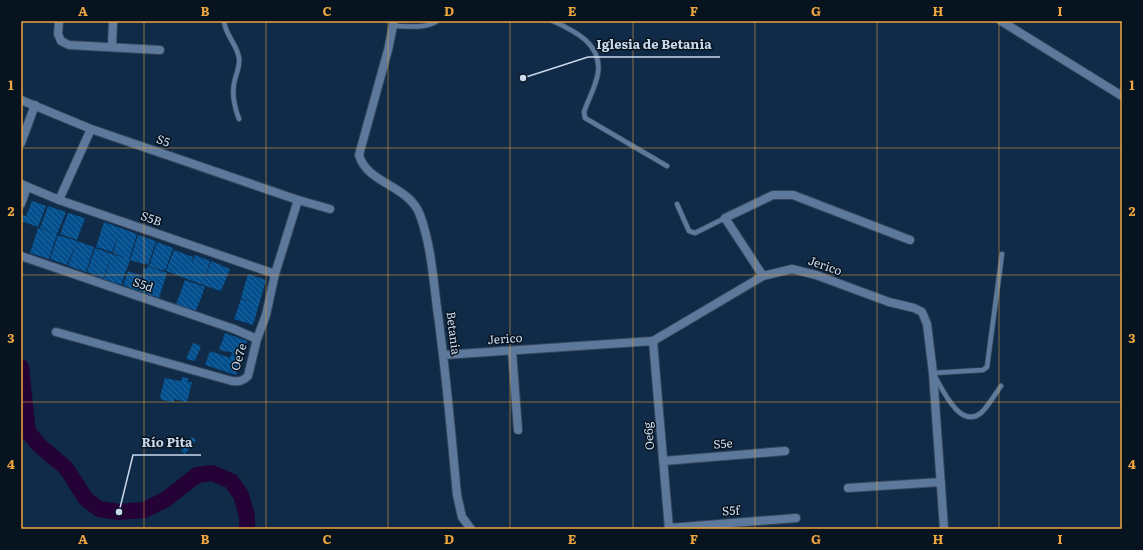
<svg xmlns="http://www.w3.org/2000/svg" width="1143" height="550" viewBox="0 0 1143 550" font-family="Literata,serif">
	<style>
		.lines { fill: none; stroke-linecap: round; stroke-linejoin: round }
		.river { stroke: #240136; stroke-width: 16 }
		.building { fill: url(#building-back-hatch) }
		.lane-casing { stroke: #35465e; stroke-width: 6 }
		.street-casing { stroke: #35465e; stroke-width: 10 }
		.lane { stroke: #5c799b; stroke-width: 4.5 }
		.street { stroke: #5c799b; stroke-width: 8 }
		.grid { fill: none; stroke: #f0a63e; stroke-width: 1; stroke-opacity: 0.55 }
		.labels { text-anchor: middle; stroke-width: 3; stroke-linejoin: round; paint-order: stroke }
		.street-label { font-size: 12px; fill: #cadaed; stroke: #081320 }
		.leader { fill: none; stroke: #cadaed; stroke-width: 1.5 }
		.callout-dot { fill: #cadaed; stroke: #081320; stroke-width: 1.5 }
		.callout-label { font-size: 13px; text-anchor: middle; font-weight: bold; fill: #cadaed; stroke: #081320; stroke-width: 3; stroke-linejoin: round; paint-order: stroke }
		.neatline { fill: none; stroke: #f0a63e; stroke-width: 1.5 }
		.grid-label { font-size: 13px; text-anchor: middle; font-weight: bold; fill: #f0a63e }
	</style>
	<defs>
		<pattern id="building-back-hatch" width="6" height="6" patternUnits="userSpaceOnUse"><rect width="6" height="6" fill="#044f8e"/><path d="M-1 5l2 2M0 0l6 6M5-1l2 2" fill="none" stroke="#27689e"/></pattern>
	</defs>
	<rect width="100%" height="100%" fill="#102b47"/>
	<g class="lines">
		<path class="river" d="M21,367L28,432L39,445L66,468L86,499L99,509L119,512L144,510L165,500L197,475L212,473L231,481L241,495L247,516V529"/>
	</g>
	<path class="building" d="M32,201L46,206L38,227L21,221L22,215L26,216Z
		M48,206L66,212L57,234L40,228Z
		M68,213L85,218L77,240L60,234Z
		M104,222L137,234L129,260L113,253L118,236L112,252L96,247Z
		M38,228L57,234L49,259L30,253Z
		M58,235L77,241L67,265L50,259Z
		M138,235L156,241L148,265L130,260Z
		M77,241L94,247L86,272L68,266Z
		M157,242L173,248L165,271L149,266Z
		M95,248L112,254L103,279L87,272Z
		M174,250L193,257L192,263L195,255L210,261L203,285L166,271Z
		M112,254L130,260L121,285L104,279Z
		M211,261L230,269L221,291L203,285Z
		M148,266L167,273L159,298L139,291L143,279V270L144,268L147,269Z
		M128,271L142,276L138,291L123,285Z
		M248,274L266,280L253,325L234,319L241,299L254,303L241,298Z
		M185,280L205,287L196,311L176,305Z
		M225,333L247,341L242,353L240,352L239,354L219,350Z
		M193,343L201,346L195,361L186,359Z
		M210,351L230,358L232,353L242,356L236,375L205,365Z
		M182,377L188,378V382H192L187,402L174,399V402L162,400L160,397L165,378L179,381L182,380Z
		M192,437L196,440L185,454L181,451Z"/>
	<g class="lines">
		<defs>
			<path id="lane" d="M224,21C225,35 237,44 239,58C240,66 237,72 235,79C231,93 234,106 239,119
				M553,21C575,31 602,44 598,73C596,86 588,100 584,112L585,118L667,166
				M393,26C406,26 426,29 437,21
				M677,204L689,231L695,233L725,218
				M1001,386C995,394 989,405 982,412C960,432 941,386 933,373L983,370L987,367L1002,254"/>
			<path id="street" d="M59,21L58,34L61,41L69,45L160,50
				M394,21L388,50L359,155C367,184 409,185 420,215C431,245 433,277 437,308C446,370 451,432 457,495L462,517L471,529
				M1001,21L1122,96
				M112,47L113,21
				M21,100L91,129L298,200L330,209
				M21,143L35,105
				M21,184L59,200L275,274
				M59,200L91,129
				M21,204L27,187
				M21,256L234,329L257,339
				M763,276L725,218L773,195H793L910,240
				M56,332L232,381C239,382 243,381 248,376L257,339L266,315L275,274L298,200
				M653,341L669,529
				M512,351L518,430
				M444,355L653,341L763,276L792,269L816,275L889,302L914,308L922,312L927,324L933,373L944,529
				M663,461L785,451
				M848,488L941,482
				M669,528L796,518"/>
		</defs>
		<use href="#lane" class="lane-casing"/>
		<use href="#street" class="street-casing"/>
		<use href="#lane" class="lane"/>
		<use href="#street" class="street"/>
	</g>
	<path class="grid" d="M144,21V529M266,21V529M388,21V529M510,21V529M633,21V529M755,21V529M877,21V529M999,21V529M21,148H1122M21,275H1122M21,402H1122"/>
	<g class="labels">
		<g class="street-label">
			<text transform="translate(163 141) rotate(19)" y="4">S5</text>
			<text transform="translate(151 219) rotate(19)" y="4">S5B</text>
			<text transform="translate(825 266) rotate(19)" y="4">Jerico</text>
			<text transform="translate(143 285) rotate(19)" y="4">S5d</text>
			<text transform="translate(453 333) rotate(83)" y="4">Betania</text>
			<text transform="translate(505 339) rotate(-4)" y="4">Jerico</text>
			<text transform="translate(239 357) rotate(-73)" y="4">Oe7e</text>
			<text transform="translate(649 436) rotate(-95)" y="4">Oe6g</text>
			<text transform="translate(723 444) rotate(-5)" y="4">S5e</text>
			<text transform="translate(731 511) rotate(-4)" y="4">S5f</text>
		</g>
	</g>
	<path class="leader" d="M523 78L588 57H720M119 512L133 455H201"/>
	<g class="callout-dot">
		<circle cx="523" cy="78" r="4"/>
		<circle cx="119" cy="512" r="4"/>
	</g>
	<g class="callout-label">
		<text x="654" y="49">Iglesia de Betania</text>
		<text x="167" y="447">Río Pita</text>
	</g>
	<rect width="1143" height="550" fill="none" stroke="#081320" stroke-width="44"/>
	<rect x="22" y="22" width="1099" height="506" class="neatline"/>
	<g class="grid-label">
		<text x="83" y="16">A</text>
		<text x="205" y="16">B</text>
		<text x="327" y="16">C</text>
		<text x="449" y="16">D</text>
		<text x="572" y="16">E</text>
		<text x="694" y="16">F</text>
		<text x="816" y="16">G</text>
		<text x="938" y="16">H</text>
		<text x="1060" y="16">I</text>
		<text x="11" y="90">1</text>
		<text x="1132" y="90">1</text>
		<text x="11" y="216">2</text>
		<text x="1132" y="216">2</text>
		<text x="11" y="343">3</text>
		<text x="1132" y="343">3</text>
		<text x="11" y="469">4</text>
		<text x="1132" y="469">4</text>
		<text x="83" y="544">A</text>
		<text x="205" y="544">B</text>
		<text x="327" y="544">C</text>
		<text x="449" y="544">D</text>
		<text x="572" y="544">E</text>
		<text x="694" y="544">F</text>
		<text x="816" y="544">G</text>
		<text x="938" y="544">H</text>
		<text x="1060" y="544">I</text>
	</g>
</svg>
